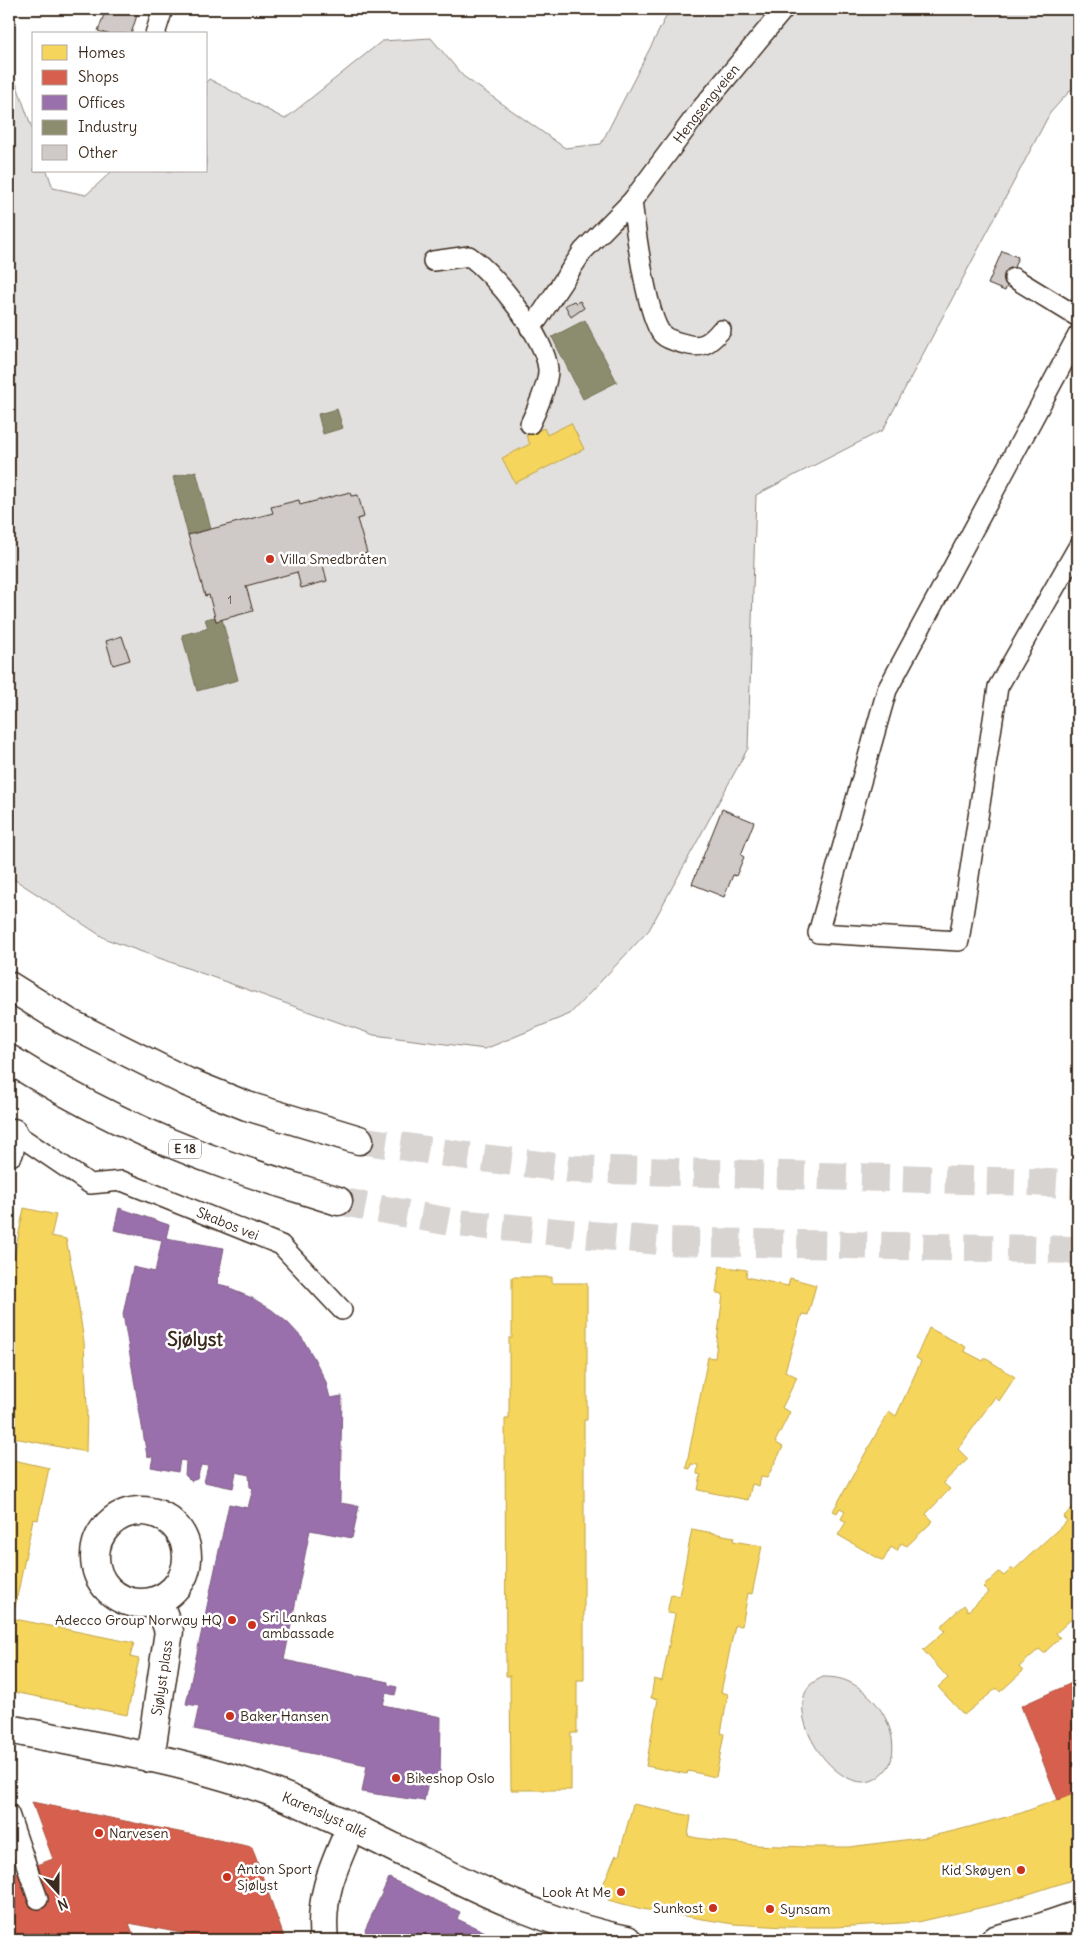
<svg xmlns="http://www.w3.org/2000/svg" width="1087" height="1949" viewBox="0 0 1087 1949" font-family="Delius,sans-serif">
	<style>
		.green { fill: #e2e0de; stroke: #8e857e }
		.homes { fill: #f6d55c; stroke: #bea249 }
		.shops { fill: #d6604d; stroke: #a8503f }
		.offices { fill: #9970ab; stroke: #7d5b81 }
		.industry { fill: #8c8c6e; stroke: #746f56 }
		.building { fill: #cfcac7; stroke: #3b2a1e }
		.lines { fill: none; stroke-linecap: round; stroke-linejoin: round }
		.trunk-tunnel { stroke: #d8d4d2; stroke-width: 28; stroke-dasharray: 28 14; stroke-linecap: butt }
		.service-casing { stroke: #3b2a1e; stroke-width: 22 }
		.minor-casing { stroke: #3b2a1e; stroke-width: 31 }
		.tertiary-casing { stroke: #3b2a1e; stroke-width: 31 }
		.trunk-casing { stroke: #3b2a1e; stroke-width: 31 }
		.service { stroke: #fff; stroke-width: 19 }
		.minor { stroke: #fff; stroke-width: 28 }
		.tertiary { stroke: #fff; stroke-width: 28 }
		.trunk { stroke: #fff; stroke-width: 28 }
		.poi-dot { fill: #c8321e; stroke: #fff; stroke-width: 2 }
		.labels { text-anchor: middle; stroke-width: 5; stroke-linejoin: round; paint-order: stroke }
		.number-label { font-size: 11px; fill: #605248 }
		.shield { fill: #fff; stroke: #766a62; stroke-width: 1 }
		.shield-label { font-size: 12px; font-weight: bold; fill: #3b2a1e }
		.street-label { font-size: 14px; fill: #3b2a1e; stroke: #fff }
		.poi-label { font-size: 14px; fill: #3b2a1e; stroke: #fff; text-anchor: start }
		.district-label { font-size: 19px; font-weight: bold; fill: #3b2a1e; stroke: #fff }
	</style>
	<rect width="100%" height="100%" fill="#fff"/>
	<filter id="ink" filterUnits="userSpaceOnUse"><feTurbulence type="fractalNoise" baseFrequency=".02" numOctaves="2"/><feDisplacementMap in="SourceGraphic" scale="10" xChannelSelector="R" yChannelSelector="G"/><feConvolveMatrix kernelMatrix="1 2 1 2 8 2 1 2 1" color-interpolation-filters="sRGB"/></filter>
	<g filter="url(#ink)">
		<path class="green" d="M670,9H1078V82L1050,113L883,430L756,495L748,748L649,930L570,1014L485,1049L374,1035L106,939L9,876V63L34,134V171H47L53,188L86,195L112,171H206V82L209,79L285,119L382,41L431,38L463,76L565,148L601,144Z
			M823,1677C832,1677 841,1678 849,1682C878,1695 901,1733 890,1764C887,1770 882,1774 877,1778C841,1801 782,1718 810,1685C813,1682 819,1679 823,1677Z"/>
		<path class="homes" d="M571,423L584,449L515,483L502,458L530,444L526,436L544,428L547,435Z
			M24,1208L56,1215L51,1236L66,1239L77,1295L84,1342L87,1406L86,1452L9,1437V1282Z
			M720,1266L747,1270L746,1277L788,1286L790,1278L816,1285L808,1315L802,1314L785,1371L797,1377L782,1408L790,1412L775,1442L783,1447L767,1478L761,1477L759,1486L752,1484L748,1500L698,1490L701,1475L697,1474L698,1465L691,1464L690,1469L686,1468L708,1357L715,1358L723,1294L716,1293Z
			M512,1277H552V1283H587V1420H584V1680H577V1733H571V1790H511L510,1676H506L505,1419H509V1338H512Z
			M929,1328L966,1347L964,1351L983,1361L985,1358L1015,1377L999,1401L995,1397L958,1449L968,1459L943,1483L950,1489L926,1514L933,1521L907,1546L901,1543L897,1551L891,1547L883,1561L838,1535L846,1522L841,1519L845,1511L840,1508L837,1513L833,1511L889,1411L896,1416L921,1361L916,1358Z
			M9,1459L49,1468L38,1520L33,1519L15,1607L13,1606L10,1618L134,1643L130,1657L139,1659L127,1715L9,1691Z
			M1078,1503V1613L1056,1633L1060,1638L1044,1653L1039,1649L1019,1667L1023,1671L1000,1692L997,1688L964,1715L938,1687L948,1678L923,1650L945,1631L941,1626L964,1605L968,1611L989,1592L983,1587L999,1572L1004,1576L1012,1568L1014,1570L1067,1521L1063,1517Z
			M692,1529L734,1537L733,1541L762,1546L752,1594L748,1593L742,1626L735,1625L721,1692L728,1694L721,1733L724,1734L716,1777L688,1771L687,1774L646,1766L658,1699L651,1698L654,1679L662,1681L675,1614L667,1613L671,1594L679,1596Z
			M1078,1792V1878L1001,1903L918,1922L835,1927H785L733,1924L642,1909L608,1900L610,1890L601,1889L616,1855L619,1856L633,1804L691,1816L688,1836L697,1838L755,1845L806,1847H849L927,1837L958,1830L1021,1813Z"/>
		<path class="shops" d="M1074,1682L1078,1690V1792L1058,1800L1021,1706Z
			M32,1802L252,1847L285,1940H183L181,1933L129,1923L135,1940H9V1875L53,1859Z"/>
		<path class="offices" d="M119,1208L169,1225L166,1238L224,1248L217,1284L231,1287L230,1289L252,1298L272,1310L288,1323L302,1338L314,1358L326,1382L330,1398L342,1396L340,1503L359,1506L352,1538L310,1530L284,1660L388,1682V1685L397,1687L395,1695L386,1693L383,1705L441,1717L440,1780L429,1778L424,1801L362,1792L367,1765L194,1729L199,1706L186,1704L229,1504L248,1508L253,1488L250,1487L249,1475L236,1472L233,1488L204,1482L208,1466L201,1465L197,1479L191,1481L185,1475L186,1461L180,1460L178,1472L151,1467L153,1457L147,1456L123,1314L133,1267L155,1272L162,1240L114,1230Z
			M389,1878L460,1912L457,1919L503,1940H368L365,1930Z"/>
		<path class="industry" d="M585,320L617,382L583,399L552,337Z
			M337,409L343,428L323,434L318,414Z
			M196,471L211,529L188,535L173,477Z
			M215,617L216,621L222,619L238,680L197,691L182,635L208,628L205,619Z"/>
		<path class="building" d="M106,9H139L131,34H107L98,31Z
			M1002,251L1018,257L1005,291L988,284Z
			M574,301L576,303L580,301L584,308L571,317L565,305Z
			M350,492L351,496L358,495L364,517L357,519L367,553L323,565L327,581L301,588L297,572L246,586L253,611L216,621L209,595L205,596L188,535L273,513L271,507L299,500L300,505Z
			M122,636L130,660L113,665L106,641Z
			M722,809L754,822L741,855L744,857L736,876L733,875L724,897L692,884Z"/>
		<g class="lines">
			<path class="trunk-tunnel" d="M359,1140L467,1156L572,1169L1033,1182L1078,1185
				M338,1201L456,1223L660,1241L1078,1250"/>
			<defs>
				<g id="service">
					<path d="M155,34L163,9"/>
					<path d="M632,201C635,226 647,320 663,335C668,340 678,342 685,344C702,349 710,343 721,330"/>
					<path d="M433,261L469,256C495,274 545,337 548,369C549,382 536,412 530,424"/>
					<path d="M1014,278L1078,317"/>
					<path id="s1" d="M530,328L538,319L583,251L632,201L700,110L784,9"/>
					<path d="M1078,335L887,690L818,933L959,941L998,687L1078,547"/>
					<path id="s2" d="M9,1129L90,1184L122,1181L281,1245L342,1310"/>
					<path d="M9,1814L38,1899"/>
				</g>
				<g id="minor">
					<path d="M9,1152L13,1133"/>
					<circle cx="141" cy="1557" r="46"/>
					<path id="s3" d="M150,1758L169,1631L158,1600"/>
					<path d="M324,1940C319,1896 334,1866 351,1827"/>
				</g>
				<g id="tertiary">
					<path id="s4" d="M9,1729C107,1749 210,1764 302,1804C409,1850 511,1917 627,1940"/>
					<path d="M995,1940L1043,1927L1078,1915"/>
				</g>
				<path id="trunk" d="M9,986L67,1022L187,1082L247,1106L359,1140
					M9,1059C77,1102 151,1138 227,1165C264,1178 301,1189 338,1201"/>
			</defs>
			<use href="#service" class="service-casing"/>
			<use href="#minor" class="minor-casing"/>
			<use href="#tertiary" class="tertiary-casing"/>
			<use href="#trunk" class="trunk-casing"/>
			<use href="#service" class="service"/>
			<use href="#minor" class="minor"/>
			<use href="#tertiary" class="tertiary"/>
			<use href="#trunk" class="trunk"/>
		</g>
	</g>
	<g class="poi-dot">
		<circle cx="270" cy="559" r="5"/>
		<circle cx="232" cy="1620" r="5"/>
		<circle cx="252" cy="1625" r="5"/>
		<circle cx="230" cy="1716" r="5"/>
		<circle cx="396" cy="1778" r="5"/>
		<circle cx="99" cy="1833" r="5"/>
		<circle cx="1021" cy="1870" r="5"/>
		<circle cx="227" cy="1877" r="5"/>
		<circle cx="621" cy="1892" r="5"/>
		<circle cx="713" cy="1908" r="5"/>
		<circle cx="770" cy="1909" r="5"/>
	</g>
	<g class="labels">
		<g class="number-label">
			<text x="230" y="604">1</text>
		</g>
		<rect class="shield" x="169" y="1139.5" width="32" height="19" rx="4"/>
		<g class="shield-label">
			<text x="185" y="1153">E 18</text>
		</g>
		<g class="street-label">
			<text dy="5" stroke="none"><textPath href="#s1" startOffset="286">Hengsengveien</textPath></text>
			<text dy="5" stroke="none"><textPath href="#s2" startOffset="244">Skabos vei</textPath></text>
			<text dy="5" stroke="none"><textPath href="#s3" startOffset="81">Sjølyst plass</textPath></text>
			<text dy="5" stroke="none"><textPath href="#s4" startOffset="328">Karenslyst allé</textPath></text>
		</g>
		<g class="poi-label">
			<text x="280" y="564">Villa Smedbråten</text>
			<text x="262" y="1622">Sri Lankas<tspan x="262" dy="16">ambassade</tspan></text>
			<text x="222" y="1625" text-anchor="end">Adecco Group Norway HQ</text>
			<text x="240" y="1721">Baker Hansen</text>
			<text x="406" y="1783">Bikeshop Oslo</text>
			<text x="109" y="1838">Narvesen</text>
			<text x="237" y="1874">Anton Sport<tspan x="237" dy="16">Sjølyst</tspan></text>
			<text x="1011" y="1875" text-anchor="end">Kid Skøyen</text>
			<text x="611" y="1897" text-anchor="end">Look At Me</text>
			<text x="703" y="1913" text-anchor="end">Sunkost</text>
			<text x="780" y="1914">Synsam</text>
		</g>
		<g class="district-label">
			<text x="195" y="1346">Sjølyst</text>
		</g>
	</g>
	<rect width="1087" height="1949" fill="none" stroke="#fff" stroke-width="30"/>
	<rect x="15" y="15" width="1057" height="1919" fill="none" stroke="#3b2a1e" stroke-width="2" filter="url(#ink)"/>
	<rect x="32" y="32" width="175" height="140" fill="#ffffff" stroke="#b1aaa5"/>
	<rect x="42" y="45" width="25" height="15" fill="#f6d55c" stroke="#b1aaa5"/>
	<text x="78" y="58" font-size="15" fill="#3b2a1e">Homes</text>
	<rect x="42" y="70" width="25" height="15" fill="#d6604d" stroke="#b1aaa5"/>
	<text x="78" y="82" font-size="15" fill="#3b2a1e">Shops</text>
	<rect x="42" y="95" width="25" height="15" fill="#9970ab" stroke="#b1aaa5"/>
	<text x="78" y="108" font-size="15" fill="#3b2a1e">Offices</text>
	<rect x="42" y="120" width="25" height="15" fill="#8c8c6e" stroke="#b1aaa5"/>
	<text x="78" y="132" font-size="15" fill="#3b2a1e">Industry</text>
	<rect x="42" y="145" width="25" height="15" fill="#cfcac7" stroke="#b1aaa5"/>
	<text x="78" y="158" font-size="15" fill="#3b2a1e">Other</text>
	<g transform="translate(58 1892) rotate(159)" stroke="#ffffff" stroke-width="4" paint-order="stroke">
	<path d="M0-4L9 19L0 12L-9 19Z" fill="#3b2a1e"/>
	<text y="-8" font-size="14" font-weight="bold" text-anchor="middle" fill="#3b2a1e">N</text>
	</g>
</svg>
